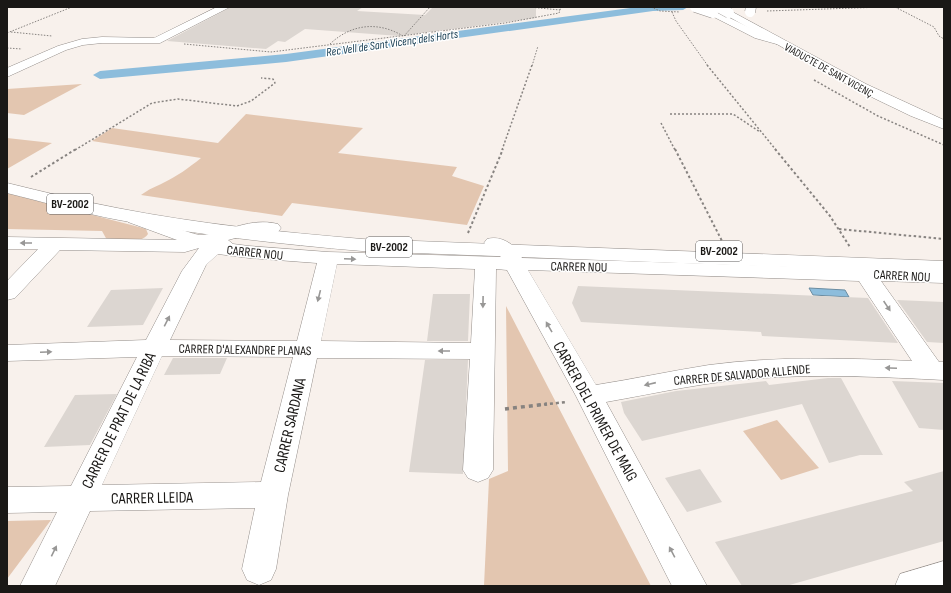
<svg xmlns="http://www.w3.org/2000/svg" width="951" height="593" viewBox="0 0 951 593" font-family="'Sofia Sans Condensed',sans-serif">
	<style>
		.green { fill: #e3c6b0 }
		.water { fill: #8dbddc; stroke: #6a8ca1 }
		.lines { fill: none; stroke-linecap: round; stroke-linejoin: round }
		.canal { fill: #8dbddc; fill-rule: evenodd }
		.building { fill: #dcd6d1 }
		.minor-casing { stroke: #948e8a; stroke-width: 1 }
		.major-casing { stroke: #948e8a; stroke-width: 1 }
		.highway-casing { stroke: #948e8a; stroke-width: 1 }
		.path-far4 { stroke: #878380; stroke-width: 1; stroke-dasharray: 1.5 1.5; stroke-linecap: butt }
		.path-far3 { stroke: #878380; stroke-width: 1.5; stroke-dasharray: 2 2; stroke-linecap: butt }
		.path-far2 { stroke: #878380; stroke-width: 2; stroke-dasharray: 2.5 2.5; stroke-linecap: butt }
		.path-far1 { stroke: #878380; stroke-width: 2.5; stroke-dasharray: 3 3; stroke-linecap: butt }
		.path { stroke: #878380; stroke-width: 3.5; stroke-dasharray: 4 4; stroke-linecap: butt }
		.minor { fill: #fff; fill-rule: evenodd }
		.major { fill: #fff; fill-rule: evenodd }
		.highway { fill: #fff; fill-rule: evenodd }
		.major-bridge-casing { stroke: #948e8a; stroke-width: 11; stroke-linecap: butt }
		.highway-bridge-casing { stroke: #948e8a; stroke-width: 11; stroke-linecap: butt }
		.major-bridge { stroke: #fff; stroke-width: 10 }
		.highway-bridge { stroke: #fff; stroke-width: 10 }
		.oneway { fill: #989796 }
		.labels { text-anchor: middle; stroke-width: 3; stroke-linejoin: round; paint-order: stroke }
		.far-street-label { font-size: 11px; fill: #1a1816; stroke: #fff }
		.far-water-label { font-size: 12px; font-style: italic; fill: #12394f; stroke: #fff }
		.shield { fill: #fff; stroke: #5f5d5c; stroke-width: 1 }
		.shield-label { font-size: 12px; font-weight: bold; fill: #1a1816 }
		.street-label { font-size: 13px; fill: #1a1816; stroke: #fff }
		.near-street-label { font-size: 16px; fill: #1a1816; stroke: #fff }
	</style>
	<rect width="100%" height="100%" fill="#f8f1ec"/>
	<path class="green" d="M82,84L24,115L7,113V89Z
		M246,114L363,128L338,153L457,167L452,176L484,186L467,225L292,203L282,216L141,195C149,189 155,187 163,183C176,177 190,167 201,158L92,141L112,128L218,143Z
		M7,138L52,143L7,169Z
		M7,193L139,227L146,229L148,234C141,245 118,240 107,240L102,231L7,229Z
		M506,306L651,586H484L489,479L508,471Z
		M777,420L819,468L781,480L743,431Z
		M51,520L7,579V521Z"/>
	<path class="water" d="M809,288L845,290L849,297L813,295Z"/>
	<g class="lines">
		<path class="canal" d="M638,7H688L683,10L653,11L286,62L100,79L93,75L100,71L286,54Z"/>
	</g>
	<path class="building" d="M231,7H363L357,11L425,15L433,7H536V18L399,36L305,29L285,42L278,41L266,49L167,41Z
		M578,286L868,298L898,343L762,336L761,332L581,322L572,303Z
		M163,288L143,325L87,327L111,290Z
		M433,294H470L468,341H427Z
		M897,300L944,302V343L927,342Z
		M173,358H227L220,374L164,375Z
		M425,360H468L463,474L409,472Z
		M828,378H841L883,455H860L829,463L802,404L642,441L624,413L621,402L676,391L766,381L769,385Z
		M892,381L944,383V430L919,428Z
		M117,394L90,445L44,447L75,395Z
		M700,469L722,502L687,512L665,478Z
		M944,471V541L786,586H742L715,542L913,491L904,482Z"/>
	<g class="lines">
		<defs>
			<path id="minor" d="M217,7H230L160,43H102L83,45L66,50L7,77V68L58,46L82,39L102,37L154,38Z
				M135,212C148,216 193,236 202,235C228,232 250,217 278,224L281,228L278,232L243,236L228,240L233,244L249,246L328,252L501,257L484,243L487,239C502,235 516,245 522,258L944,271V283L881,281L939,362H944V380C884,377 822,374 762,378C709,381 657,393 606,402L707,586H672L576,396L507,270L496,269L493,470L488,478L478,482L468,478L463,470L470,359L317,358L288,495L276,569L271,580L259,585L247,580L242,569L255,508L90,511L55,586H20L57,512L7,513V487L71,486L137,357L7,361V345L146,340L182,271L199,248L185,252L60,250L15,298L7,300V281L38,249H7V237L177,240L128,222L126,218L128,214ZM218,254L249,258L317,263L297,341L170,340L206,265ZM337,264L475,269L471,343L321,341ZM528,270L859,281L912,361C845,358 776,356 709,365C671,371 634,379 596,385ZM162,356L293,357L261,482L102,485Z
				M944,561V586H895L900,574Z"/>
			<path id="major" d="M729,10L866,84L944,120V129L911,116L857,90L726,15L724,13L726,11Z
				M7,183C44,192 80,201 117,208C198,224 280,232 362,239L944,261V273L362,251C280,244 199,235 119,220C81,213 44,202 7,193Z"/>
			<path id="highway" d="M713,10L763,34L784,40L786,42L780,45L755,38L710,15L708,13L710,11Z"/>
		</defs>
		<use href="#minor" class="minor-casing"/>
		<use href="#major" class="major-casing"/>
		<use href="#highway" class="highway-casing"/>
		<path class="path-far4" d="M529,7L560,10
			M651,7L660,11L680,12
			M895,7L934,27L939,36L944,39
			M767,11L884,7
			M672,12L676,21L708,66
			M11,32L52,36
			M7,33L72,7
			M404,36L430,7
			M184,44L271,52L505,23L559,13L561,7
			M330,44C351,24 378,21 403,36
			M7,48L22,49
			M532,66L538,46"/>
		<path class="path-far3" d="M707,65L776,150
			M814,80L878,116L944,145
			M670,114H733L760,132
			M661,123L675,150
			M75,150L152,103L178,99L237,106L251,101L275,83L273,79L261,78
			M502,150L532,65"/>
		<path class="path-far2" d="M675,149L722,241
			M775,149L830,216L850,247
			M31,177L76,149
			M839,229L944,239
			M468,233L503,149"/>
		<path class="path-far1" d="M538,405L567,402"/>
		<path class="path" d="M505,409L547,404"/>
		<use href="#minor" class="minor"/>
		<use href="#major" class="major"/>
		<use href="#highway" class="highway"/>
		<defs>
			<path id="major-bridge" d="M718,7L729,13"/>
			<path id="highway-bridge" d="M695,7L713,13
				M750,12L751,7"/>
		</defs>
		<use href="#major-bridge" class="major-bridge-casing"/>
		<use href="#highway-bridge" class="highway-bridge-casing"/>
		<use href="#major-bridge" class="major-bridge"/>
		<use href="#highway-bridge" class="highway-bridge"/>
	</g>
	<defs><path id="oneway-solid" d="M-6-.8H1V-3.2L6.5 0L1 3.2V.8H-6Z"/></defs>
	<g class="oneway">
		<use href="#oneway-solid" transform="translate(26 243) rotate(-180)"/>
		<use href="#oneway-solid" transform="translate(350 259) rotate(2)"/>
		<use href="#oneway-solid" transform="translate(319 296) rotate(104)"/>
		<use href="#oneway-solid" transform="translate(483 302) rotate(91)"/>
		<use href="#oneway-solid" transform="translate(887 306) rotate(56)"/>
		<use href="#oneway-solid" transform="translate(167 321) rotate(-63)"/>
		<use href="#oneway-solid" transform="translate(549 327) rotate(-120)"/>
		<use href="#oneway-solid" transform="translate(444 351) rotate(-180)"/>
		<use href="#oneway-solid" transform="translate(46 352) rotate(-2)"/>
		<use href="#oneway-solid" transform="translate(891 368) rotate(-178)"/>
		<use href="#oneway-solid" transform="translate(650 384) rotate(167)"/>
		<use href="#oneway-solid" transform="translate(54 551) rotate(-64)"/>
		<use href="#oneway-solid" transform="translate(672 552) rotate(-118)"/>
	</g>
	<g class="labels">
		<g class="far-street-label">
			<text transform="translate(829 70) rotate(29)" y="4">VIADUCTE DE SANT VICENÇ</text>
		</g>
		<g class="far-water-label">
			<text transform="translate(392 43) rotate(-8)" y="4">Rec Vell de Sant Vicenç dels Horts</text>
		</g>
		<g class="shield">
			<rect x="47" y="194" width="46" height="20" rx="3"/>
			<rect x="366" y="237" width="46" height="20" rx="3"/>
			<rect x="696" y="241" width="46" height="20" rx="3"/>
		</g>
		<g class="shield-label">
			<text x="70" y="208">BV-2002</text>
			<text x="389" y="251">BV-2002</text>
			<text x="719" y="255">BV-2002</text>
		</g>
		<g class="street-label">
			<text transform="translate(255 252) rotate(6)" y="5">CARRER NOU</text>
			<text transform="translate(579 266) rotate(1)" y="5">CARRER NOU</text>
			<text transform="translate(902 275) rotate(3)" y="5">CARRER NOU</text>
			<text transform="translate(245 349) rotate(1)" y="5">CARRER D'ALEXANDRE PLANAS</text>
			<text transform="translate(742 374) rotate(-5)" y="5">CARRER DE SALVADOR ALLENDE</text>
		</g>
		<g class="near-street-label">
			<text transform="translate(596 411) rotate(61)" y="6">CARRER DEL PRIMER DE MAIG</text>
			<text transform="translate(118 420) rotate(-64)" y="6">CARRER DE PRAT DE LA RIBA</text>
			<text transform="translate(289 425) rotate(-77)" y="6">CARRER SARDANA</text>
			<text transform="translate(152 497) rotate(-1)" y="6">CARRER LLEIDA</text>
		</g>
	</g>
	<rect width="951" height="593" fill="none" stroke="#1a1816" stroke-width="16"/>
</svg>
